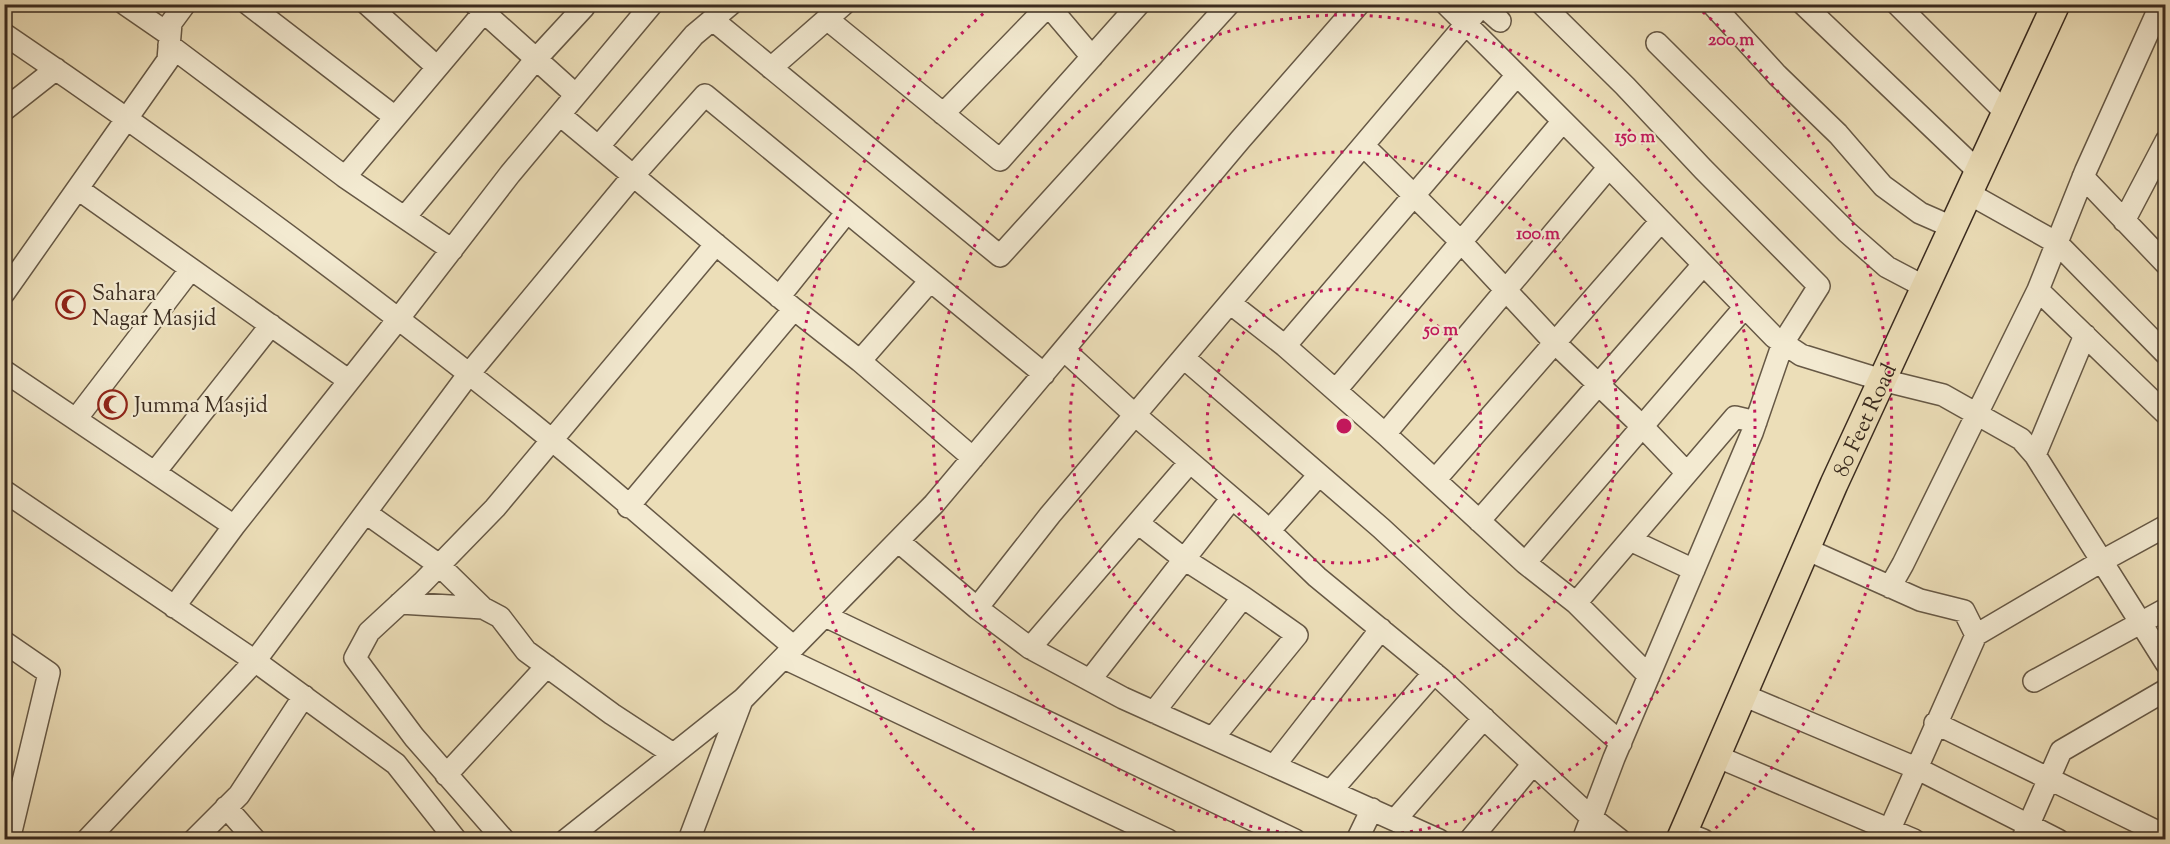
<svg xmlns="http://www.w3.org/2000/svg" width="2170" height="844" viewBox="0 0 2170 844" font-family="'Sorts Mill Goudy',serif">
	<style>
		.lines { fill: none; stroke-linecap: round; stroke-linejoin: round }
		.minor-casing { stroke: #665845; stroke-width: 24 }
		.major-casing { stroke: #3a2b1f; stroke-width: 30 }
		.minor { stroke: #f3ead1; stroke-width: 21 }
		.major { stroke: #ecdeb8; stroke-width: 27 }
		.ring { fill: none; stroke: #c2185b; stroke-width: 3; stroke-dasharray: 3 6 }
		.labels { text-anchor: middle; stroke-width: 4.5; stroke-linejoin: round; paint-order: stroke }
		.poi-label { font-size: 22px; fill: #3a2b1f; stroke: #f3ead1; text-anchor: start }
		.street-label { font-size: 22px; fill: #3a2b1f; stroke: #f3ead1 }
		.centre { fill: #c2185b; stroke: #f3ead1; stroke-width: 3 }
		.ring-label { font-size: 18px; text-anchor: middle; font-weight: bold; fill: #c2185b; stroke: #f3ead1; stroke-width: 4.5; stroke-linejoin: round; paint-order: stroke }
	</style>
	<rect width="100%" height="100%" fill="#ecdeb8"/>
	<filter id="stains"><feTurbulence type="fractalNoise" baseFrequency=".00333" numOctaves="4"/><feColorMatrix values="0 0 0 0 .2 0 0 0 0 .09 0 0 0 0 .02 0 0 0 .5 -.17"/></filter>
	<radialGradient id="worn" r=".72"><stop offset=".6" stop-color="#630" stop-opacity="0"/><stop offset="1" stop-color="#630" stop-opacity=".3"/></radialGradient>
	<g class="lines">
		<defs>
			<path id="minor" d="M125,4L170,35
				M248,4L395,117
				M367,4L437,67
				M475,4L576,95
				M1047,4L1092,57
				M1446,4L1600,158L1774,337L1801,355L1882,380L1943,395L2021,439L2035,455L2166,663
				M1542,4L1625,86L1703,169L1819,286L1783,343L1752,433L1614,758L1583,840
				M1712,4L1777,75L1838,134L1883,186L1920,213L1952,227
				M1803,4L1978,171
				M1897,4L2005,112
				M827,19L1000,160L1139,4
				M713,20L1000,256L1229,4
				M4,34C183,155 357,284 526,419C617,492 705,572 794,647
				M1657,43L1847,232L1887,267L1925,287
				M169,45L345,177L484,12
				M771,68L844,4
				M4,110L56,69
				M943,114L1048,6
				M560,115L794,309L860,361L973,458
				M599,146L694,35L731,4
				M1364,146L1461,242L1555,343L1642,426L1687,473
				M345,177L452,250
				M2083,177L2166,264
				M78,189L348,380
				M1968,193L2057,243L2166,354
				M405,217L536,59L584,7L581,4
				M2124,221L2166,141
				M2038,290L2166,414
				M4,293L168,60L171,23L185,4
				M779,297L847,212
				M1230,303L1285,346L1385,434L1525,563L1576,603L1649,676
				M1285,346L1517,75
				M1064,350L1135,415L1259,521L1317,577L1441,679L1592,818L1620,840
				M1184,358L1381,528L1463,604L1621,743
				M860,361L930,281
				M4,371L234,526
				M1336,390L1563,121
				M76,419L191,269
				M1385,434L1609,167
				M2035,455L2085,335
				M155,472L271,325
				M1435,480L1661,221
				M4,491L255,661L396,764L456,840
				M628,507L794,309
				M366,513L439,565L483,608
				M1479,521L1703,265
				M1138,523L1184,559L1243,597
				M1269,531L1319,475
				M1630,540L1694,570
				M898,541L977,608L1030,648L1123,698L1439,840
				M1806,549L1920,600L1964,611L1976,635
				M1525,563L1744,308
				M1890,587L1903,564L2038,290L2086,170L2161,4
				M400,603L483,608L500,617L526,651L612,714L673,754
				M1576,603L1735,417L1756,422
				M174,607L234,526L399,318L510,174L652,4
				M977,608L1050,515L1482,5L1500,21
				M825,616L1295,840
				M4,642L49,673L9,840
				M1030,648L1190,462
				M784,658L1168,840
				M1090,680L1232,498
				M2034,681L2166,609
				M1743,695L1916,768L2058,840
				M1154,712L1243,597L1297,635L1213,738
				M1935,723L2166,836
				M1716,756L1914,840
				M1274,766L1381,629
				M446,775L547,666
				M1331,791L1434,673
				M226,807L255,840
				M1395,820L1484,718
				M1683,832L1703,840
				M87,840L255,661L468,375L633,176L705,95L1044,374
				M194,840L239,795L304,696
				M504,840L414,737L355,658L369,632L422,583L495,508L716,244
				M566,840L743,699L934,504L1240,140L1359,4
				M689,840L742,700
				M1357,840L1372,809
				M1470,840L1533,764
				M1885,840L1976,635L2102,561L2166,526
				M2022,840L2061,751L2166,690"/>
			<g id="major">
				<path id="s1" d="M1680,840L1834,484L2056,4"/>
			</g>
		</defs>
		<use href="#minor" class="minor-casing"/>
		<use href="#major" class="major-casing"/>
		<use href="#minor" class="minor"/>
		<use href="#major" class="major"/>
	</g>
	<g class="ring">
		<circle cx="1344" cy="426" r="137"/>
		<circle cx="1344" cy="426" r="274"/>
		<circle cx="1344" cy="426" r="411"/>
		<path d="M981 836A548 548 0 0 1 992 6M1696 6A548 548 0 0 1 1707 836"/>
	</g>
	<defs>
		<symbol id="mosque-ring" viewBox="-11 -11 22 22"><circle r="9.5" fill="#f3ead1" stroke="#8f2418" stroke-width="1.5"/><path d="M3.5-4.9A6 6 0 1 0 3.5 4.9A5 5 0 1 1 3.5-4.9Z" fill="#8f2418"/></symbol>
	</defs>
	<g fill-rule="evenodd">
		<use href="#mosque-ring" x="54" y="288" width="33" height="33"/>
		<use href="#mosque-ring" x="96" y="388" width="33" height="33"/>
	</g>
	<g class="labels">
		<g class="poi-label">
			<text x="92" y="300">Sahara<tspan x="92" dy="25">Nagar Masjid</tspan></text>
			<text x="134" y="412">Jumma Masjid</text>
		</g>
		<g class="street-label">
			<text dy="8" stroke="none"><textPath href="#s1" startOffset="459">80 Feet Road</textPath></text>
		</g>
	</g>
	<circle cx="1344" cy="426" r="9" class="centre"/>
	<g class="ring-label">
		<text x="1731" y="45">200 m</text>
		<text x="1635" y="142">150 m</text>
		<text x="1538" y="239">100 m</text>
		<text x="1441" y="335">50 m</text>
	</g>
	<rect width="2170" height="844" fill="none" stroke="#ecdeb8" stroke-width="24"/>
	<rect x="6" y="6" width="2158" height="832" fill="none" stroke="#3a2b1f" stroke-width="3"/>
	<rect x="12" y="12" width="2146" height="820" fill="none" stroke="#3a2b1f" stroke-width="1.5"/>
	<rect width="100%" height="100%" filter="url(#stains)"/>
	<rect width="100%" height="100%" fill="url(#worn)"/>
</svg>
